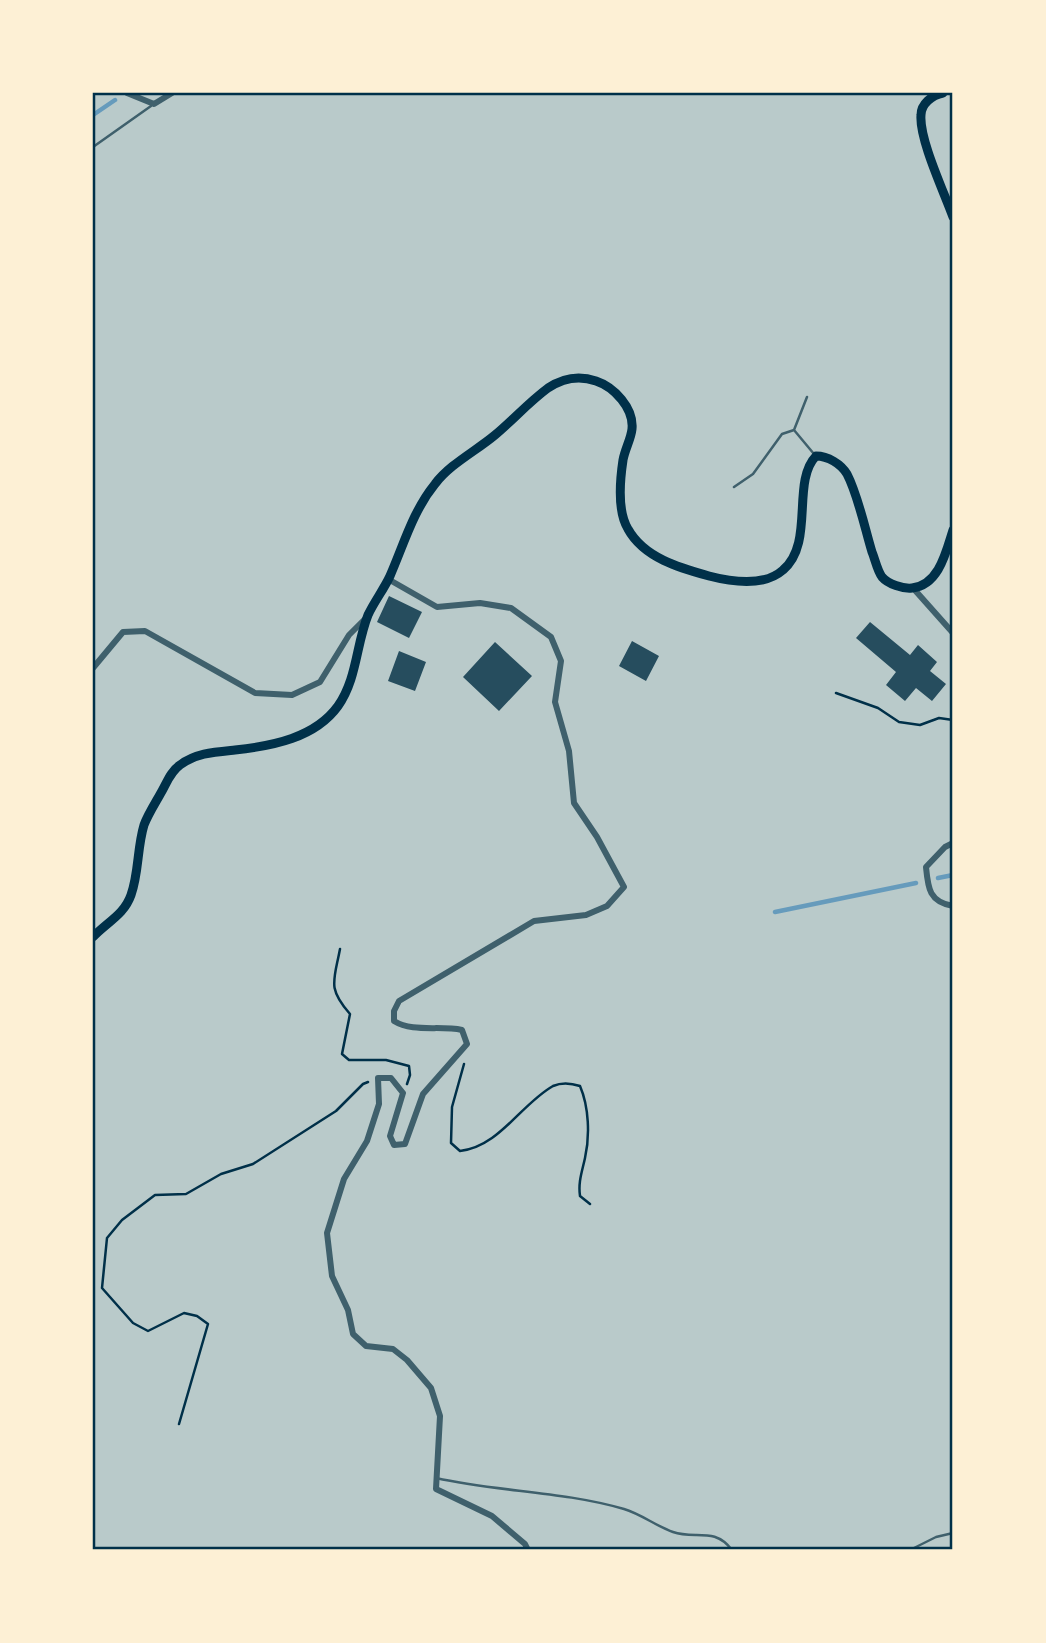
<svg xmlns="http://www.w3.org/2000/svg" width="1046" height="1643" viewBox="0 0 1046 1643" font-family="Manrope,sans-serif">
	<style>
		.green { fill: #b9caca }
		.lines { fill: none; stroke-linecap: round; stroke-linejoin: round }
		.stream { stroke: #669bbc; stroke-width: 4.5 }
		.building { fill: #264d5e }
		.path { stroke: #003049; stroke-width: 2.5 }
		.service { stroke: #3f606c; stroke-width: 2.5 }
		.minor { stroke: #3f606c; stroke-width: 6 }
		.secondary { stroke: #003049; stroke-width: 9 }
		.neatline { fill: none; stroke: #003049; stroke-width: 2.5 }
	</style>
	<rect width="100%" height="100%" fill="#fdf0d5"/>
	<path class="green" d="M93,93H953V1550H93Z"/>
	<g class="lines">
		<path class="stream" d="M93,115L115,100
			M938,878L953,875
			M775,912L916,883"/>
	</g>
	<path class="building" d="M389,596L422,612L409,638L377,622Z
		M870,622L910,655L918,645L937,662L930,671L946,684L932,701L916,688L905,701L886,685L896,672L856,638Z
		M632,641L659,656L646,681L619,666Z
		M495,642L532,676L499,711L463,677Z
		M399,651L426,662L415,691L388,681Z"/>
	<g class="lines">
		<path class="path" d="M836,693L878,708L899,722L920,725L939,718L953,720
			M340,949C334,981 327,988 350,1014L342,1054L349,1060H386L409,1066L410,1075L407,1084
			M464,1064L452,1107L451,1143L460,1151C499,1147 521,1104 553,1086C562,1082 571,1083 580,1086C589,1107 590,1136 585,1158C582,1172 578,1182 580,1196L590,1204
			M179,1424L208,1324L197,1316L184,1313L148,1331L133,1323L102,1288L107,1238L122,1220L155,1195L186,1194L221,1174L253,1164L336,1111L363,1084L368,1082"/>
		<path class="service" d="M93,147L151,106
			M794,430L814,454
			M734,487L753,474L782,434L794,430L807,397
			M436,1478C498,1492 562,1491 624,1509C641,1514 656,1526 673,1532C695,1540 714,1526 732,1550
			M910,1550L936,1537L953,1533"/>
		<path class="minor" d="M127,93L154,104L172,93
			M388,579L437,607L480,603L511,608L551,637L561,661L555,702L569,751L574,803L597,837L624,887L607,906L586,915L534,921L399,1001L394,1011V1021C413,1033 440,1025 462,1030L467,1044L423,1094L405,1144L394,1145L390,1136L403,1093L391,1078H378L379,1104L367,1141L344,1179L327,1233L332,1276L348,1310L353,1334L366,1346L393,1349L407,1360L431,1388L440,1416L436,1489L492,1516L525,1544L528,1550
			M913,588L953,633
			M93,668L123,632L145,631L255,693L292,695L320,682L349,635L364,620
			M953,843L945,847L926,867C928,888 929,902 953,906"/>
		<path class="secondary" d="M943,93C932,95 921,104 921,115C919,139 944,192 953,217
			M93,937C107,922 124,915 131,895C139,873 137,848 144,825C148,814 156,802 162,791C167,782 171,771 180,765C196,753 215,752 235,750C272,746 315,738 338,706C357,679 356,645 368,615C374,602 384,589 390,576C404,544 413,511 435,484C450,464 476,451 495,435C513,420 529,402 548,388C563,378 579,375 596,381C614,387 634,408 632,429C631,439 625,449 623,460C620,480 617,511 628,529C644,558 680,568 709,576C732,582 764,587 783,570C815,543 791,482 816,456C828,456 841,464 847,474C858,495 865,529 872,552C875,559 877,570 882,577C888,584 903,589 912,588C939,585 946,552 953,530"/>
	</g>
	<rect width="1046" height="1643" fill="none" stroke="#fdf0d5" stroke-width="189"/>
	<rect x="94" y="94" width="857" height="1454" class="neatline"/>
</svg>
